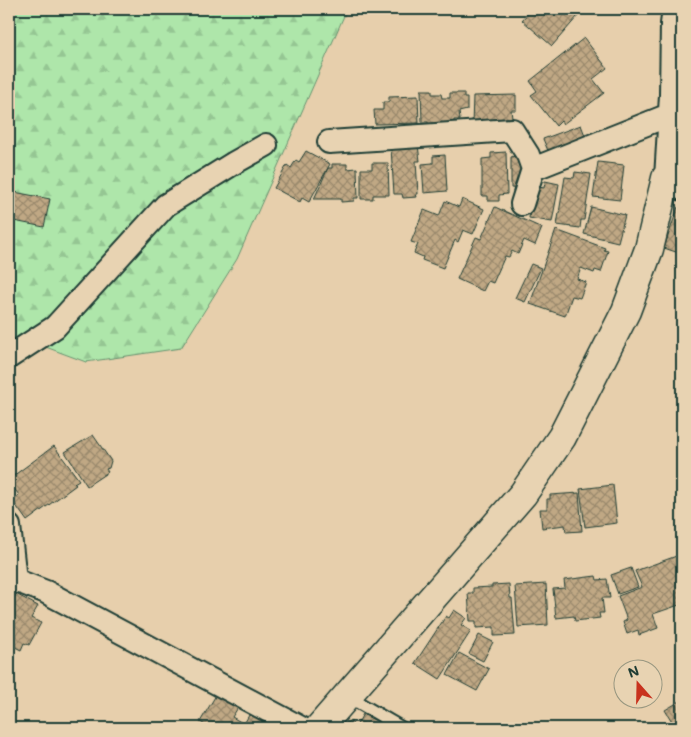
<svg xmlns="http://www.w3.org/2000/svg" width="691" height="737" viewBox="0 0 691 737" font-family="Mali,sans-serif">
	<style>
		.forest { fill: url(#forest-firs); stroke: #66926f }
		.building { fill: url(#building-cross-hatch); stroke: #1f3d34 }
		.lines { fill: none; stroke-linecap: round; stroke-linejoin: round }
		.service-casing { stroke: #1f3d34; stroke-width: 15 }
		.minor-casing { stroke: #1f3d34; stroke-width: 26 }
		.tertiary-casing { stroke: #1f3d34; stroke-width: 31 }
		.service { stroke: #e8d3b2; stroke-width: 11 }
		.minor { stroke: #e8d3b2; stroke-width: 22 }
		.tertiary { stroke: #e8d3b2; stroke-width: 28 }
	</style>
	<defs>
		<pattern id="forest-firs" width="22" height="20" patternUnits="userSpaceOnUse" patternTransform="scale(1.25)"><rect width="22" height="20" fill="#aee6aa"/><path d="M5 1l3.5 6h-7zM16 11l3.5 6h-7z" fill="#95c693"/></pattern>
		<pattern id="building-cross-hatch" width="8" height="8" patternUnits="userSpaceOnUse" patternTransform="scale(1.25)"><rect width="8" height="8" fill="#c0a884"/><path d="M0 0l8 8M0 8l8-8" fill="none" stroke="#9b8a6d"/></pattern>
	</defs>
	<rect width="100%" height="100%" fill="#e7cfac"/>
	<filter id="ink" filterUnits="userSpaceOnUse"><feTurbulence type="fractalNoise" baseFrequency=".02" numOctaves="2"/><feDisplacementMap in="SourceGraphic" scale="10" xChannelSelector="R" yChannelSelector="G"/><feConvolveMatrix kernelMatrix="1 2 1 2 8 2 1 2 1" color-interpolation-filters="sRGB"/></filter>
	<g filter="url(#ink)">
		<path class="forest" d="M9,9H347L237,259L181,348L86,362L35,343L9,345Z"/>
		<path class="building" d="M532,9H584L552,46L522,20Z
			M584,38L607,68L593,79L604,93L563,124L561,121L556,126L531,95L537,91L530,81Z
			M421,90H432V94H441L442,98H450V93H464V98H467V110L459,112L460,120H454V125L433,127V124H428V122H422Z
			M516,95V110H511L512,118H505V124L472,125L473,96Z
			M418,96L419,123L375,124L374,110H383V102H389V97Z
			M581,125L586,138L549,153L543,139Z
			M418,145L420,161H416L418,194H416L417,197L403,198L402,194H394L391,148Z
			M306,151L330,164L309,202L302,198L300,202L274,188L287,165L291,168L296,160L299,162Z
			M506,152L507,194L499,195V201H488V196H482V159L491,158V153Z
			M445,155L447,191L424,193L422,164L433,163V156Z
			M515,156L522,167L519,189L511,188V157Z
			M598,162L624,165L620,200L593,197Z
			M372,163H388L389,195H373V199H361V169H372Z
			M332,164H347V169L357,168L358,198H354V201L341,202V199H314L328,168H332Z
			M575,172L591,174L584,220H581L580,228L557,225L565,177L574,178Z
			M545,181L559,184L552,222L529,218L534,186L544,188Z
			M9,191L50,199L44,227L9,220Z
			M462,199L484,209L473,234L463,230L458,242L455,240L443,268L422,260L423,257L414,253L418,244L411,242L424,210L439,216L445,201L459,207Z
			M495,207L542,228L535,245L524,240L518,254L512,251L509,257L505,256L493,283L488,281L483,291L457,279L476,237L481,239Z
			M591,207L625,215L618,242L584,234Z
			M678,207L682,208V254L664,248Z
			M556,230L605,248L604,250L608,251L601,272L595,270L594,273L581,268L577,279L586,282L580,298L572,296L565,316L530,304Z
			M531,264L541,268L525,302L515,298Z
			M93,435L111,461L109,468L106,469L108,472L87,486L65,452Z
			M54,446L79,480L74,483L76,485L27,521L12,500L19,495L9,482V479Z
			M613,485L617,523L585,527L580,489Z
			M579,493L582,531L566,532L565,525L542,528L540,509H547V499H550V495Z
			M682,554V604L653,614L658,628L639,635L638,630L627,634L623,622L627,620L618,596L642,587L635,571Z
			M631,568L638,587L618,594L611,575Z
			M596,576L597,580L607,579L610,598H602L604,613H599L600,618L575,621L574,616L556,618L553,589L565,588L564,580Z
			M509,584L510,598H512L515,635L494,636V627L476,628V621H470L468,593H473V588L492,587V585Z
			M546,584L548,625L518,627L515,586Z
			M16,594L38,606L31,618L41,623L29,645L24,643L21,650L9,644V606Z
			M454,610L466,618L461,625L471,631L440,679L415,663L446,616L449,618Z
			M479,635L493,642L483,661L469,654Z
			M459,653L489,669L477,691L447,675Z
			M219,690L241,703L232,717L244,724L253,708L273,720L268,728H211L200,722Z
			M682,700V728H676L665,710Z
			M363,714L389,728H341L350,720L355,728Z"/>
		<g class="lines">
			<defs>
				<path id="service" d="M347,696L402,728"/>
				<path id="minor" d="M674,9L672,24L671,95L666,178L682,189
					M329,142L512,130L528,155L533,169L669,115
					M522,204L533,169
					M9,357L55,327L166,205L234,163L266,145
					M9,526L15,580
					M9,581L15,580L46,592L301,728"/>
				<path id="tertiary" d="M319,728L523,494L562,437L626,311L649,249L666,178"/>
			</defs>
			<use href="#service" class="service-casing"/>
			<use href="#minor" class="minor-casing"/>
			<use href="#tertiary" class="tertiary-casing"/>
			<use href="#service" class="service"/>
			<use href="#minor" class="minor"/>
			<use href="#tertiary" class="tertiary"/>
		</g>
	</g>
	<rect width="691" height="737" fill="none" stroke="#e8d3b2" stroke-width="30"/>
	<rect x="15" y="15" width="661" height="707" fill="none" stroke="#1f3d34" stroke-width="2" filter="url(#ink)"/>
	<g transform="translate(638 684) rotate(340)"><circle r="24" fill="#e8d3b2" stroke="#989780"/>
	<path d="M0-4L9 19L0 12L-9 19Z" fill="#c8321e"/>
	<text y="-8" font-size="14" font-weight="bold" text-anchor="middle" fill="#1f3d34">N</text>
	</g>
</svg>
